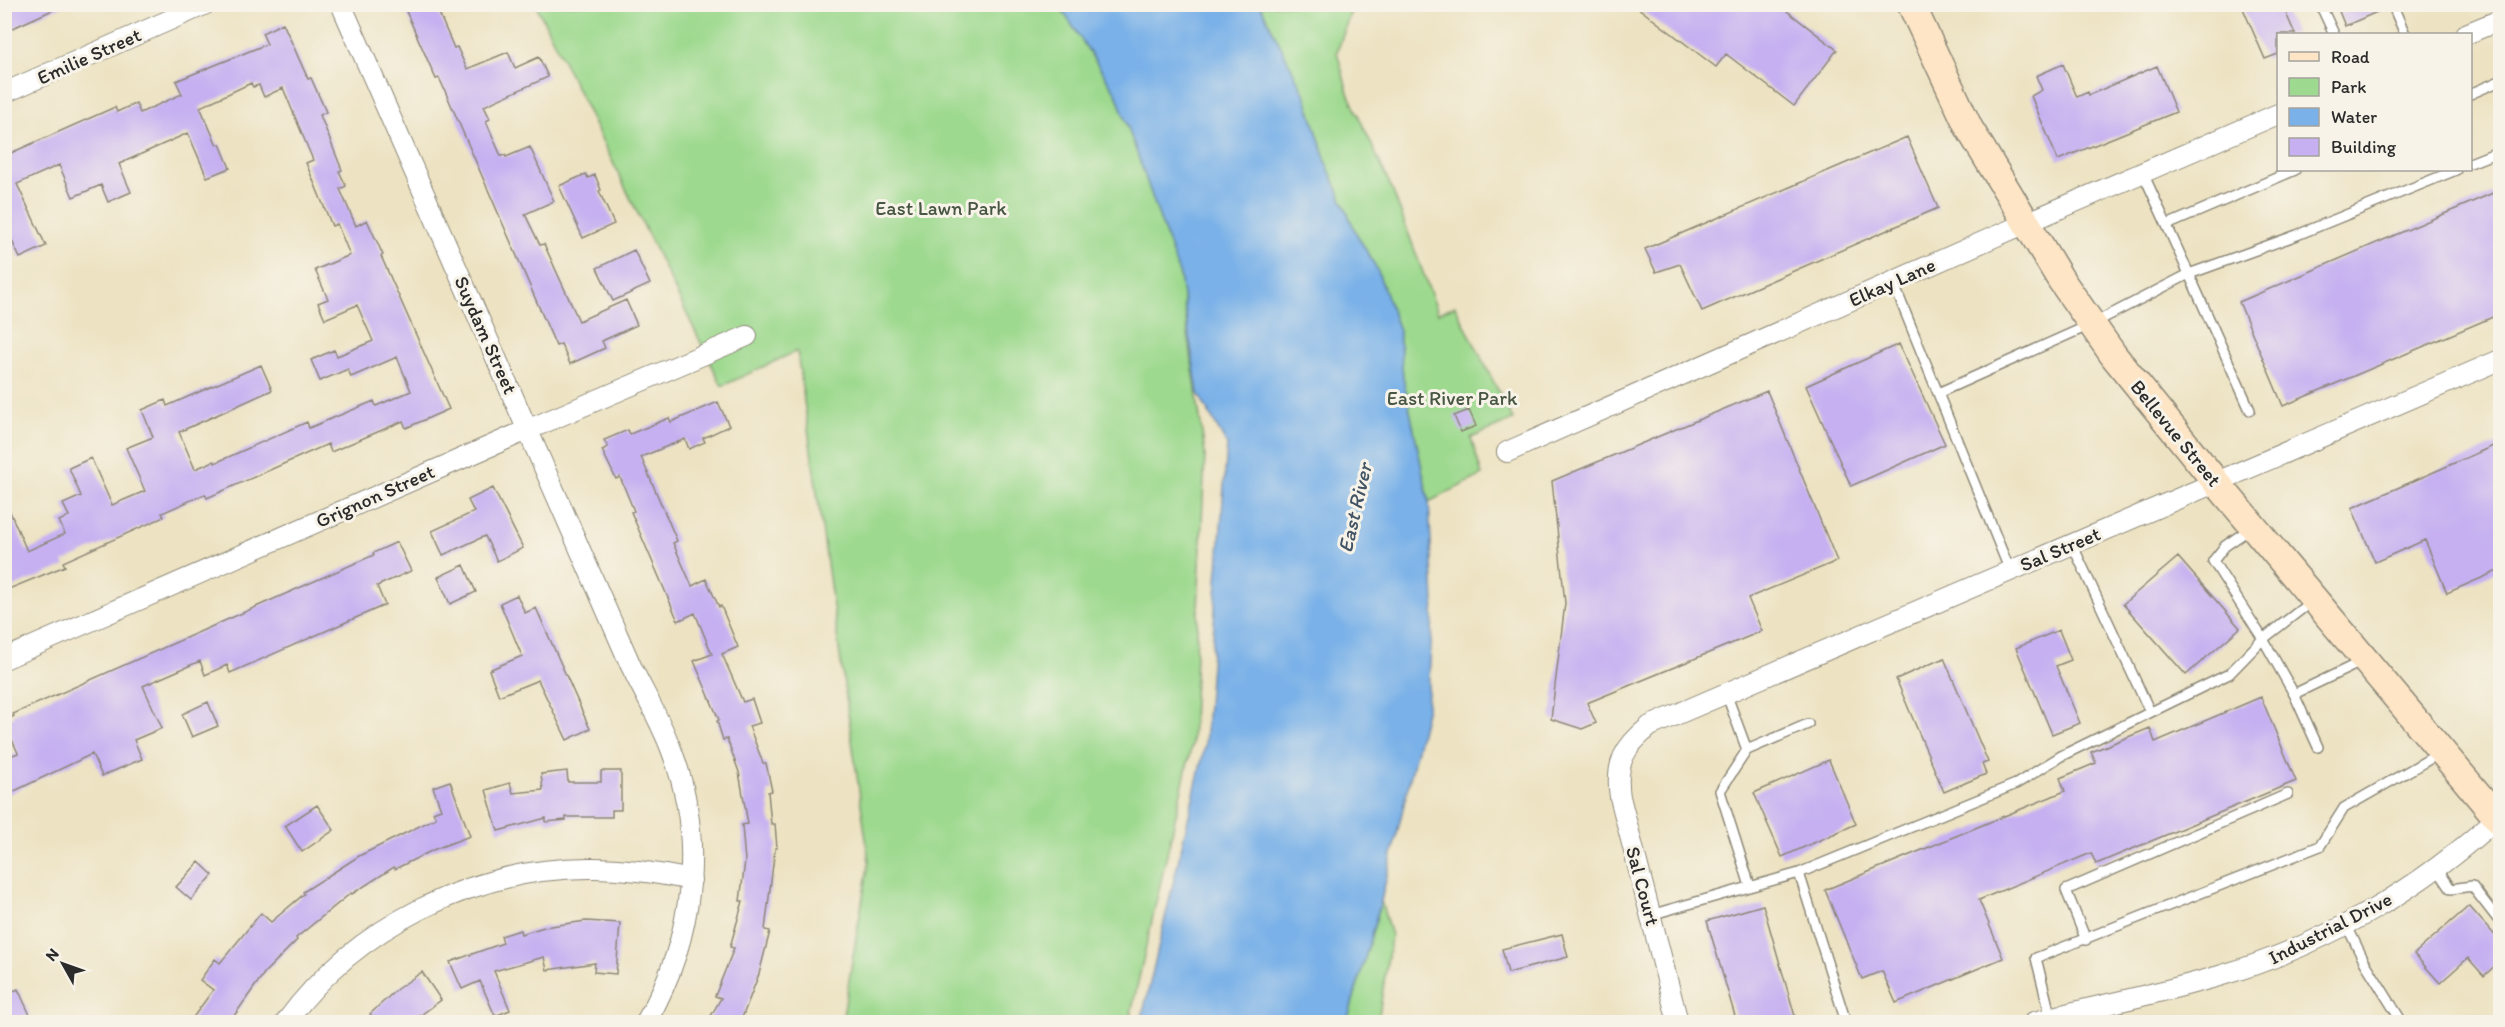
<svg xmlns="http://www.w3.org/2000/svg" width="2505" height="1027" viewBox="0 0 2505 1027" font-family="Itim,sans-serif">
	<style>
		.green { fill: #9dd98e; stroke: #64825c; stroke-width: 1.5 }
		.water { fill: #79b1e8; stroke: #526e8a; stroke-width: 1.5 }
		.building { fill: #c6b0f1 }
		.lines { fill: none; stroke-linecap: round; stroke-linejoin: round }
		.lane-casing { stroke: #8c8777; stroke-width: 12 }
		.street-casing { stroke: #8c8777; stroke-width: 22 }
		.secondary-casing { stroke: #8c8777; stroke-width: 30 }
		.lane { stroke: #fff; stroke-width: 9 }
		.street { stroke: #fff; stroke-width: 20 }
		.secondary { stroke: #fde5c5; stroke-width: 27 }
		.labels { text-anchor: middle; stroke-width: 6; stroke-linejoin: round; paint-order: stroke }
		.street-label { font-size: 20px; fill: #2b2b2b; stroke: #f7f3e8 }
		.park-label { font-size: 20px; fill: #485644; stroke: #f7f3e8 }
		.water-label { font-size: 21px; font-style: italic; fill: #425364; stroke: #f7f3e8 }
	</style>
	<rect width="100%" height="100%" fill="#f7f3e8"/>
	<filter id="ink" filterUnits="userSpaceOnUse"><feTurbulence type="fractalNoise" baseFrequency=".0167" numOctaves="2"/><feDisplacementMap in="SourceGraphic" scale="12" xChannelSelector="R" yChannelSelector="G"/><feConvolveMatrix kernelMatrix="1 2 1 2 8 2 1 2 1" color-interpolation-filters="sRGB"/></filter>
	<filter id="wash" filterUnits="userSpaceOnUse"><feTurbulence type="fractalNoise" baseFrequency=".008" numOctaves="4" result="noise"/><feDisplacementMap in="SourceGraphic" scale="24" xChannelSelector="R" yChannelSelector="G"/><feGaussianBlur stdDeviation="1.35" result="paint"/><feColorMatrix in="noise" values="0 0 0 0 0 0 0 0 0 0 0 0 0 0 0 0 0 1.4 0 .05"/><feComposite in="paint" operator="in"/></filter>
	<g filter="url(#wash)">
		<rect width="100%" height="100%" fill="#ede3c3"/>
		<path class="green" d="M536,5H1059L1116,93L1180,276L1205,454L1192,744L1129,1022H842L869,861L797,351L722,386Z
			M1260,5H1353L1337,52L1348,93L1392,189L1438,313L1455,306L1513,420L1471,438L1482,475L1429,502L1403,378L1399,331L1377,269L1356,233L1327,165L1306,97Z
			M1381,901L1391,936L1378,1022H1347Z"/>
		<path class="water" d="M1059,5H1260L1306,97L1327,165L1356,233L1377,269L1399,331L1403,378L1429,502L1434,602L1427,707L1381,901L1347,1022H1141L1205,746L1227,445L1198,393L1180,276L1116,93Z"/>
		<g id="blocks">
			<path class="building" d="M4,4H66L4,32Z
				M414,4H435L454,48L457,47L467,69L508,52L515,68L539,57L548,77L484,106L490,119L486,121L501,156L505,155L506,157L530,147L554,201L525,214L540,245L544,244L579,321L626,300L637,325L602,341L605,348L570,364L561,344L556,346L442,84L439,78L436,79L405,9Z
				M1633,4H1778L1837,50L1794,106L1726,54L1716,67Z
				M2241,4H2282L2295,34H2278V54L2265,59Z
				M2336,4H2385L2386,8L2345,26Z
				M283,23L308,79L311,78L326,112L320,115L342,170L339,171L346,186L340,189L356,226L367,220L383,255L381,256L449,409L406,428L403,421L331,452L328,444L207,498L205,494L162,513L164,517L63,562L65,566L4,591V498L27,551L65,534L59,521L69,516L63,504L81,496L69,468L91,458L112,505L145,491L126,448L153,437L142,410L165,400L167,406L261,365L272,390L179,432L195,469L214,461L215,463L307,422L309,428L374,401L376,406L411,391L397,357L351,377L348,369L320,381L311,360L334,350L337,356L373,341L357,305L325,319L318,303L328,299L315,270L350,255L337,224L332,226L306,163L313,160L283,88L264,97L259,85L253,87L251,83L200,107L217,145L220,144L230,168L207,177L188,133L119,164L131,192L108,202L101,185L73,197L59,165L17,184L46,246L20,258L4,224V156L115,107L117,112L136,103L140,113L182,94L176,81L267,44L262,33Z
				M2063,64L2077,97L2088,92L2089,95L2157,66L2176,112L2058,160L2031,96L2042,90L2036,76Z
				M1907,137L1938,208L1702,311L1680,264L1656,272L1645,249Z
				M586,174L588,178L595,175L601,190L599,191L614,224L583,238L559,186Z
				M2500,190V314L2283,406L2239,302Z
				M634,250L650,284L613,301L597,268Z
				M1899,344L1945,444L1851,486L1806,386Z
				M1767,391L1837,561L1748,598L1762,631L1587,703L1596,723L1582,729L1551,719L1565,603L1552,481Z
				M718,402L729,426L703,438L705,442L689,449L685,439L641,457L677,541L673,543L692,586L706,579L719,607L721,606L738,647L722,654L743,702L752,699L760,723L749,726L763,763H766L772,791L768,792L771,824H775L777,848H775L765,930L770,931L759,974L740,1023H707L721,998L715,996L734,948L730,947L743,901H740L745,861L742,825L748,824L739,772L727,739L723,740L717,721L719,720L694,661L712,654L695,613L678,621L631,512L634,511L620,477L616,479L602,450L608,447L604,440L628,430L630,434L669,418L671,422Z
				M1469,410L1476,426L1461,432L1454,416Z
				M2500,443V570L2447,593L2425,540L2375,562L2352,508Z
				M493,488L523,548L497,561L485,536L443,555L432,531L474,512L468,500Z
				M397,542L411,571L377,586L385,605L230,673L227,665L205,675L200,661L143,686L162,728L134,740L142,759L102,776L92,754L4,796V758L18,753L4,722L14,716L13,714L374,555L373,553Z
				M2178,557L2240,628L2186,675L2123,604Z
				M464,565L476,592L450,604L438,577Z
				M517,595L525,613L536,608L590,729L567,740L538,680L499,696L489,670L522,656L500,603Z
				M2059,630L2071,660L2056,666L2080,723L2052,734L2016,648Z
				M1944,658L1988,762L1982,764L1986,774L1944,792L1896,679Z
				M2261,697L2296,781L2096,864L2091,853L1979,900L2003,958L1896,1003L1882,971L1862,979L1825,890L2065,791L2060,778L2096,763L2091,752L2150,728L2155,742Z
				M208,702L218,726L192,737L182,714Z
				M1829,760L1856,824L1782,857L1754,793Z
				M567,771L568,782H601V771H621V810H612V817H566V820L546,822V818L498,831L486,790L510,783L513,793L543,790L541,774Z
				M450,781L470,836L435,849L395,869L394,867L352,894L351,893L296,938L297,940L265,972L229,1023H189L213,990L200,980L215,959L220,963L261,913L271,922L304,894L303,892L359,856L436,818L433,812L441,809L433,787Z
				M317,805L334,830L302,852L285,826Z
				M199,862L213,875L191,900L176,887Z
				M1763,905L1797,1023H1737L1707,921Z
				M2469,906L2500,941V961L2484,976L2468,958L2440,983L2414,954Z
				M586,921L620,923L616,974L594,972L595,963L547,970L544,957L494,971L510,1010L495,1016L480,981L462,989L450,962L503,943L501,936L520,930L521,934L544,927Z
				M1562,934L1568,957L1508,973L1502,949Z
				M422,972L441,1000L410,1023H378L370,1014L397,989Z
				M18,989L30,1015L12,1023H4V995Z"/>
		</g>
	</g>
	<g filter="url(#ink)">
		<use href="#blocks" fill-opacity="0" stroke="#8c8777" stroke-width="1.5"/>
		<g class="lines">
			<defs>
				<path id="lane" d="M2320,4L2334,34
					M2392,4L2405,34
					M2470,94L2500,81
					M2470,163L2500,151
					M2143,173L2189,274L2297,235L2456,170
					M2167,225L2295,170
					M1893,282L2010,571
					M1938,393L2092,324L2189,274L2250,410
					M2251,528L2225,546L2213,561L2263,639L2312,601
					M2072,544L2150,712
					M1726,693L1747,750L1720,791L1750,886
					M2318,747L2294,694L2363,661
					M1747,750L1808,724
					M2436,867L2451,889L2472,886L2500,922
					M1799,873L2016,784L2061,756L2229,674L2263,639L2294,694
					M1650,915L1799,873L1846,1022
					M2346,924L2364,961L2402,1022
					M2086,940L2066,890L2288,794
					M2051,1018L2036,958L2320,846L2344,808L2440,753"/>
				<path id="street" d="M341,4L631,666C644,693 660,720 671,749C706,839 694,939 646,1022
					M2466,34L2500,20
					M4,93L206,4
					M1507,452L1994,237L2278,114
					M4,659L527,430L747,336
					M286,1022C355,927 474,867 592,868C626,868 658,873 691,880
					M1678,1022L1620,797C1615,763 1624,747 1650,726L2500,360
					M2034,1022C2095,1006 2158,994 2219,976C2323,946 2421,889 2500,815"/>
				<path id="secondary" d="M1911,4L1969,128L2061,280L2114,356L2216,482L2500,821"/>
			</defs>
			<use href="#lane" class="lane-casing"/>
			<use href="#street" class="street-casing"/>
			<use href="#secondary" class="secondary-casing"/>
			<use href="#lane" class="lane"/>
			<use href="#street" class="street"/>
			<use href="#secondary" class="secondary"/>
		</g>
	</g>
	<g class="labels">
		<g class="street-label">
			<text transform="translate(89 56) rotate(-24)" y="7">Emilie Street</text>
			<text transform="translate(1892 282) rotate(-24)" y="7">Elkay Lane</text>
			<text transform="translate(486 335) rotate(66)" y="7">Suydam Street</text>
			<text transform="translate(2176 433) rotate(51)" y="7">Bellevue Street</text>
			<text transform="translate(375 496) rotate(-24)" y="7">Grignon Street</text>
			<text transform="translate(2060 549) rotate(-23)" y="7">Sal Street</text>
			<text transform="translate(1643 886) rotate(75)" y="7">Sal Court</text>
			<text transform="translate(2330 928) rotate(-27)" y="7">Industrial Drive</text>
		</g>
		<g class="park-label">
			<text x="941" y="215">East Lawn Park</text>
			<text x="1452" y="405">East River Park</text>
		</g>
		<g class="water-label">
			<text transform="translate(1355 508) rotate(-77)" y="7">East River</text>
		</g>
	</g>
	<rect width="2505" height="1027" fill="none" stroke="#f7f3e8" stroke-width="24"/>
	<rect x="2277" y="33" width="195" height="138" fill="#f7f3e8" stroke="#a5a39c" stroke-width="1.5"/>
	<rect x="2289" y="52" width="30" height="9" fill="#fde5c5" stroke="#a5a39c" stroke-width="1.5"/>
	<text x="2331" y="63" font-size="18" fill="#2b2b2b">Road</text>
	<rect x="2289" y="78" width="30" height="18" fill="#9dd98e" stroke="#a5a39c" stroke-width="1.5"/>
	<text x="2331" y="93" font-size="18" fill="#2b2b2b">Park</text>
	<rect x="2289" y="108" width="30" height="18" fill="#79b1e8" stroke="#a5a39c" stroke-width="1.5"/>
	<text x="2331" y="123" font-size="18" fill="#2b2b2b">Water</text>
	<rect x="2289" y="138" width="30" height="18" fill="#c6b0f1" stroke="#a5a39c" stroke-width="1.5"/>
	<text x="2331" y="153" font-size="18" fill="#2b2b2b">Building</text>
	<g transform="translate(63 964) rotate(310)" stroke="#f7f3e8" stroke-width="4.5" paint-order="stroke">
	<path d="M0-4.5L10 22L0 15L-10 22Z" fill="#2b2b2b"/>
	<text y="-9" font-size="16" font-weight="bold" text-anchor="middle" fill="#2b2b2b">N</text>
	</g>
</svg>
